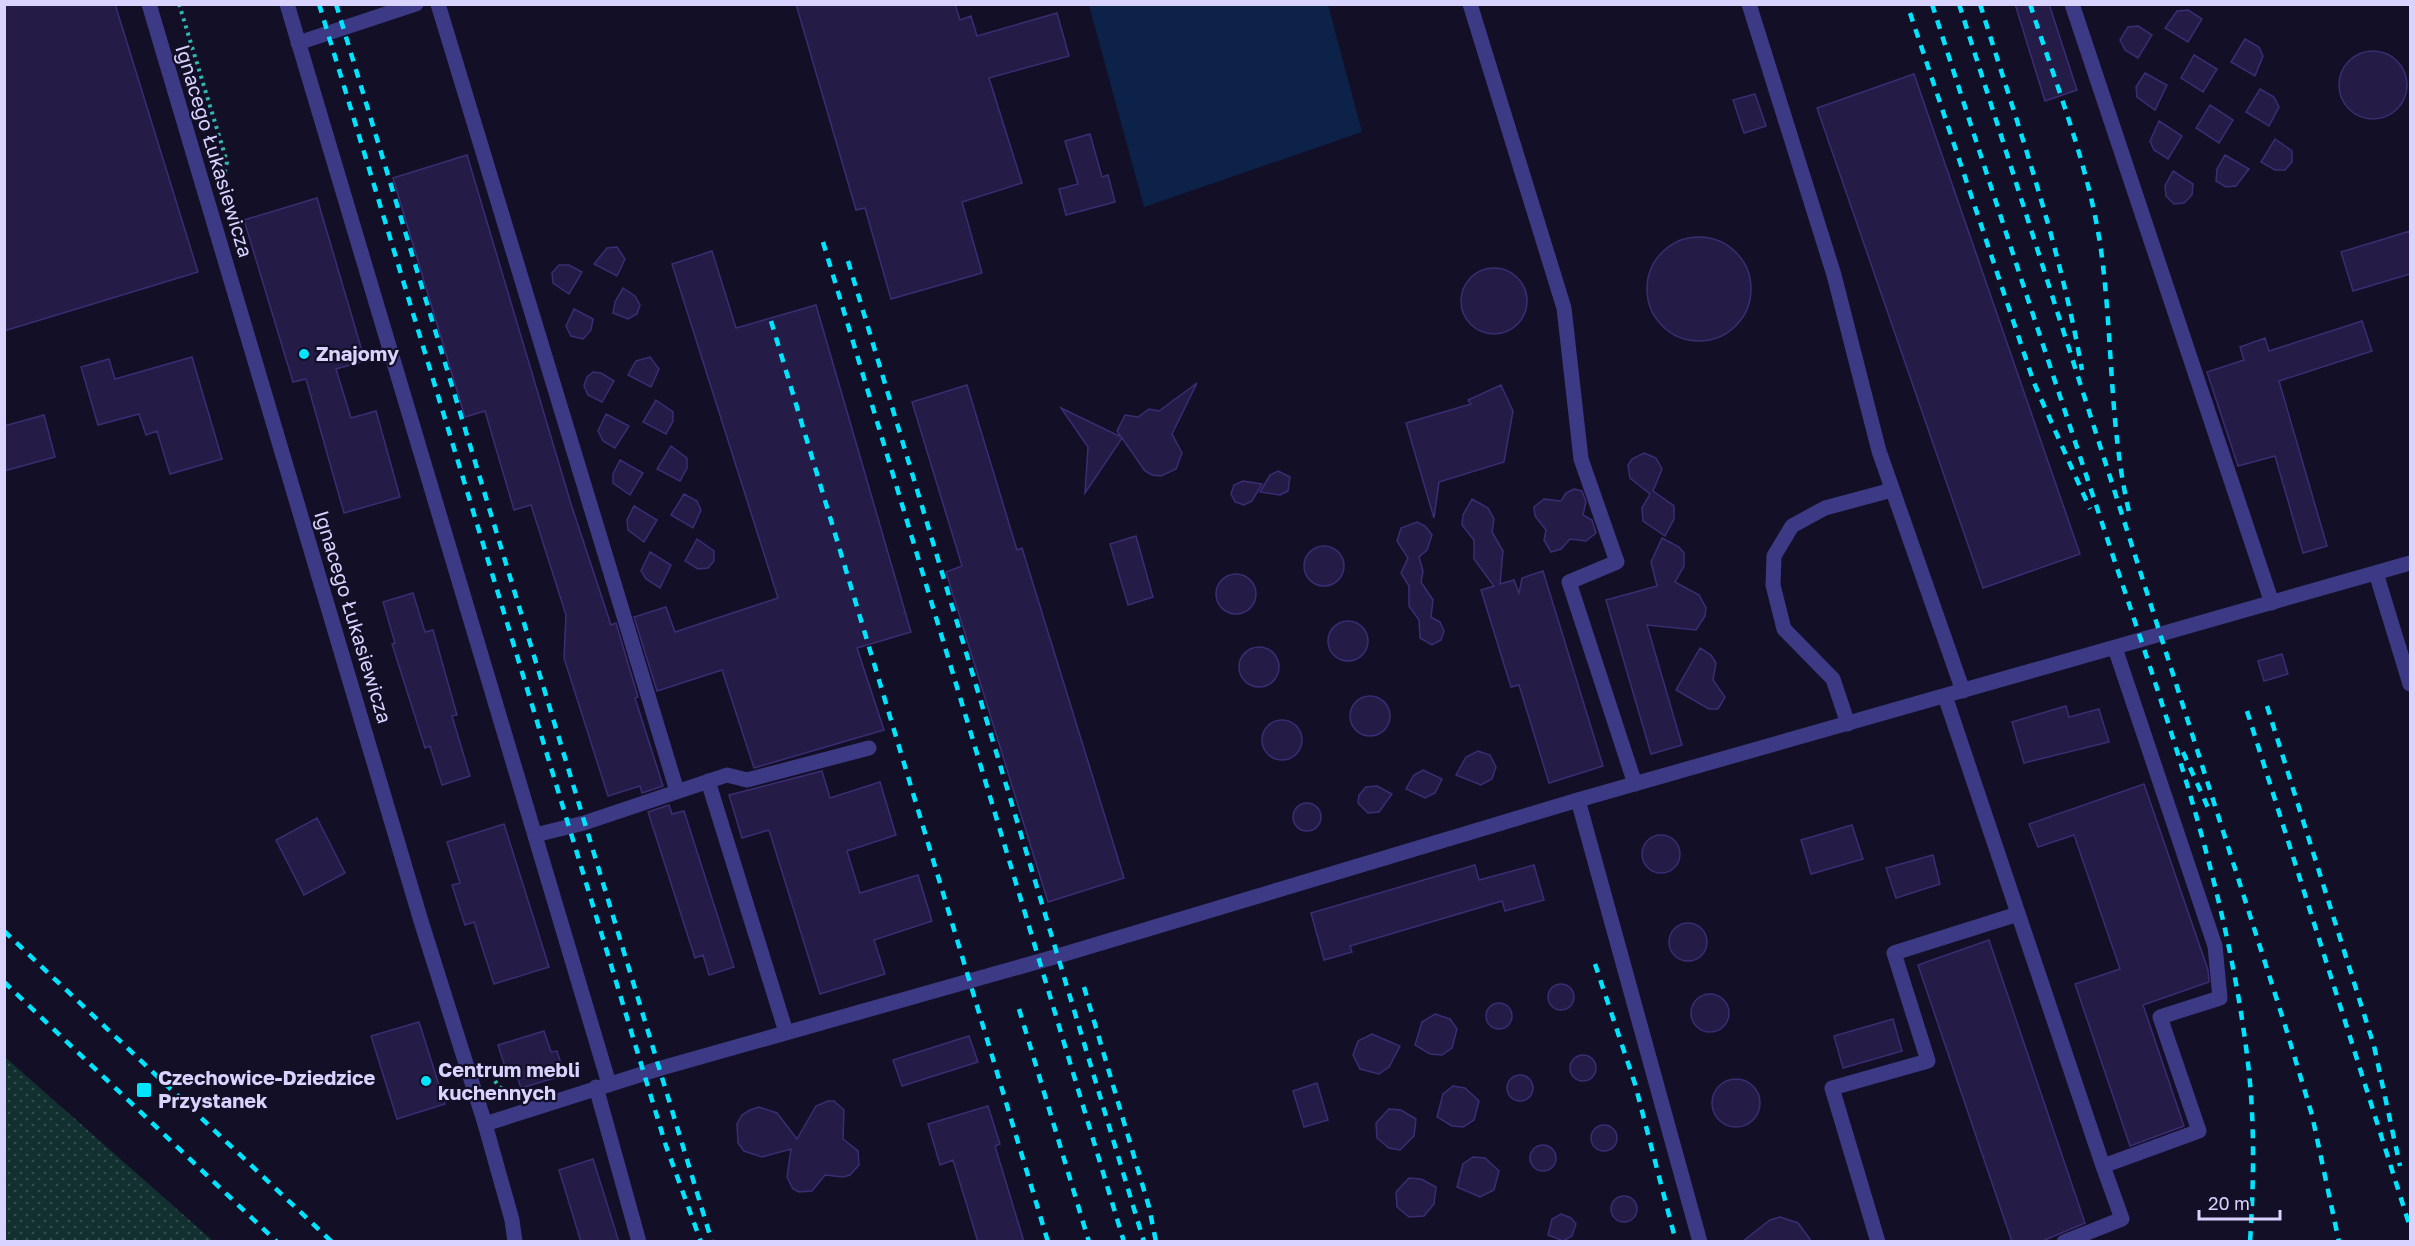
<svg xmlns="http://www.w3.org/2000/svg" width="2415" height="1246" viewBox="0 0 2415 1246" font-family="'Golos Text',sans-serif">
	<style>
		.garden { fill: url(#garden-dots) }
		.water { fill: #0c2248 }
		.building { fill: #241b47; stroke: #3b2d73; stroke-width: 1.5 }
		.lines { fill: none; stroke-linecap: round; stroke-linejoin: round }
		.path { stroke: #2fb8b0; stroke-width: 4; stroke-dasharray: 3 4.5; stroke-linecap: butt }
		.service { stroke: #3d3a85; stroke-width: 15 }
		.minor { stroke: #3d3a85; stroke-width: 15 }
		.rail { stroke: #00e5ff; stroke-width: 4.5; stroke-dasharray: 9 8; stroke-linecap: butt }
		.poi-dot { fill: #00e5ff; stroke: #130f26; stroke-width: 2 }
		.labels { text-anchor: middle; stroke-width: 4.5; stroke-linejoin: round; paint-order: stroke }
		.street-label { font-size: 20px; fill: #d9d4ff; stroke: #130f26 }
		.poi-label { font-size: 20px; font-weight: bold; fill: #d9d4ff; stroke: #130f26; text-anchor: start }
	</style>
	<defs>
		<pattern id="garden-dots" width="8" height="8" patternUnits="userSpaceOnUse" patternTransform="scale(1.5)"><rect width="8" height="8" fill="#12302f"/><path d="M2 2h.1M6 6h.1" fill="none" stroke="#344d4e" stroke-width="1.8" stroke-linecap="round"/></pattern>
	</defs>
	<rect width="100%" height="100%" fill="#130f26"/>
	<path class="garden" d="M4,1057H5L213,1241H5Z"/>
	<path class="water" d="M1089,5H1328L1362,132L1144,207Z"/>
	<path class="building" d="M4,4H115L198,272L4,331Z
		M796,4H955L960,20L971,16L977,36L1057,13L1069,56L989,78L1022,183L962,202L982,273L891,299L865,208L856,210Z
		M2015,4H2049L2077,90L2045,101Z
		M2188,10L2202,19L2188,42L2165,28L2177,11Z
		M2138,26L2152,35L2138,58L2125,50L2120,40L2128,27Z
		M2245,39L2259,47L2263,56L2255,76L2231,62Z
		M2339 85a34 34 0 1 1 68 0a34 34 0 1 1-68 0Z
		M2194,55L2217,69L2203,92L2181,78Z
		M2145,73L2167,85L2155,110L2137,97L2136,87Z
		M1914,74L2080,554L1983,588L1817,108Z
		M2260,89L2274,97L2279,107L2269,126L2246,112Z
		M1755,94L1766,126L1744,133L1733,100Z
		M2210,105L2233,120L2219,143L2196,128Z
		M2159,121L2182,136L2168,159L2154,150L2150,141Z
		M1090,134L1102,177L1108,175L1115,202L1066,215L1059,189L1078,184L1065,141Z
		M2275,139L2292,151V162L2285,170H2275L2261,162Z
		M467,155L571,504L611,625L616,623L638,697L635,698L663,786L642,793L640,786L608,796L564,658L566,615L531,505L514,510L485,411L465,417L393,178Z
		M2225,155L2249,169L2236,186L2226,187L2216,181L2217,169Z
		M2173,171L2193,184L2192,195L2184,203L2174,204L2166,196L2165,186Z
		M317,198L365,361L336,369L351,418L376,411L400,497L344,513L306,379L293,382L244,220Z
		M2410,231V274L2353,291L2341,252Z
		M1647 289a52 52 0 1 1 104 0a52 52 0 1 1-104 0Z
		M617,247L625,259L617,276L594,264L607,248Z
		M712,251L736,328L816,305L911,632L857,648L884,730L754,768L722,670L657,691L634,617L666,607L675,632L778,598L672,264Z
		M559,265H569L582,272L569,294L553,283L552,273Z
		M1461 301a33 33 0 1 1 66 0a33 33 0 1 1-66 0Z
		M623,288L635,296L640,305L637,314L628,319L613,313L615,302Z
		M574,309L593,319L591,330L583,339L571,336L566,326Z
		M2362,321L2372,351L2279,381L2327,546L2303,553L2275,456L2238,466L2207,372L2244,360L2240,347L2265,338L2269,351Z
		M192,357L222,459L170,474L157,431L146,435L139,414L98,425L81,367L109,359L115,379Z
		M650,357L659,369L651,387L628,375L636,361Z
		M593,372L601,373L614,381L602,402L588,395L584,386L587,377Z
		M1197,383L1172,434L1182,453L1176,469L1161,476L1152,475L1145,471L1122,438L1085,493L1088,447L1061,408L1121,437L1117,431L1125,415L1138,417L1149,409L1159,411Z
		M967,385L1017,550L1022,548L1124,878L1048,902L946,572L962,566L912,402Z
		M1501,385L1513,411L1504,462L1439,482L1434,518L1406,423L1471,404L1468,400Z
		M656,400L673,412V421L666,434L643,422Z
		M606,414L629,426L615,448L603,441L598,431Z
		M44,415L55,457L4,471V426Z
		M671,446L687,458V468L680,481L657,469Z
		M1644,453L1656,458L1662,469L1653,491L1674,506V519L1665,536L1643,521L1642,508L1650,494L1630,478L1628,465L1632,459Z
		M620,460L643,473L630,495L613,483V474Z
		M1278,471L1290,477L1288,491L1280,495L1260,492L1270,475Z
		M1243,481L1262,484L1252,501L1244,505L1235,502L1231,494L1234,485Z
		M1574,489L1582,491L1586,502L1583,515L1592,520L1596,533L1586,541L1570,539L1561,549L1551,552L1544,540L1546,530L1535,516L1534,507L1544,499L1561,501L1566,493Z
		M684,494L697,501L701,510L693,528L671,515Z
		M1472,499L1488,508L1494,519L1492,532L1503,551L1500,584L1514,580L1519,593L1522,578L1543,571L1603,766L1549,783L1519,685L1511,687L1481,590L1494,586L1474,559V540L1462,525L1463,515Z
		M634,506L657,520L644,542L628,530L627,520Z
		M1417,522L1425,526L1432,535L1427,550L1419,557L1423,571L1421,582L1433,600L1431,617L1440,622L1444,631L1441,640L1432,645L1420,638L1419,620L1409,606V586L1401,573L1408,558L1397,541L1401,528Z
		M1136,536L1153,597L1128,605L1110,544Z
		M1662,538L1679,547L1684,553V566L1675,582L1699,595L1706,608L1705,616L1696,630L1647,625L1682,745L1651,754L1606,600L1657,586L1651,562Z
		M697,539L714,551V561L708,568L698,569L685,561Z
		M1304 566a20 20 0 1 1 40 0a20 20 0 1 1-40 0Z
		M650,552L671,565L660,588L646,579L641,571Z
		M1216 594a20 20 0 1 1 40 0a20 20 0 1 1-40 0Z
		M413,593L425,632L433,630L457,715L452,716L470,776L442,785L430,746L425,748L392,644L395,643L383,602Z
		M1328 641a20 20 0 1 1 40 0a20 20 0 1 1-40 0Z
		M1239 667a20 20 0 1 1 40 0a20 20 0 1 1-40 0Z
		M1700,648L1711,655L1716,663L1713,680L1725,697L1718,709H1709L1676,690Z
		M2282,654L2288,674L2264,681L2258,661Z
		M1350 716a20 20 0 1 1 40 0a20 20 0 1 1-40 0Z
		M2066,706L2069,717L2099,709L2109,742L2024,763L2012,722Z
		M1262 740a20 20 0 1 1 40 0a20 20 0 1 1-40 0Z
		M1478,751L1490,755L1496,767L1492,779L1481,785L1456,775L1466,757Z
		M1423,770L1442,779L1435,793L1425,798L1406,789L1414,775Z
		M822,771L830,798L880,782L896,835L847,851L860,893L918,875L932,921L874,940L885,974L820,994L769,830L742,838L729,795Z
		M2144,784L2208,970L2209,982L2143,1005L2184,1126L2130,1146L2075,984L2120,969L2074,835L2038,847L2029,824Z
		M1377,786L1392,794L1379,812L1368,813L1358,803L1359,795L1366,787Z
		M1293 817a14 14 0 1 1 28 0a14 14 0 1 1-28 0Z
		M669,805L672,814L684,811L734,967L709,975L703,955L695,958L648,812Z
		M317,818L345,873L304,895L276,840Z
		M504,824L549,967L494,984L474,922L465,925L452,885L460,883L447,842Z
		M1852,825L1863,859L1811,874L1801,840Z
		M1642 854a19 19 0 1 1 38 0a19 19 0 1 1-38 0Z
		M1933,855L1940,884L1896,898L1886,868Z
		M1475,865L1479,880L1534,865L1544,900L1505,911L1502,901L1350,946L1352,952L1324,960L1311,913Z
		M1669 942a19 19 0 1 1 38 0a19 19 0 1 1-38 0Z
		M1989,940L2085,1223L2040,1242H2012L1918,965Z
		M1548 997a13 13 0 1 1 26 0a13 13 0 1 1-26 0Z
		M1691 1013a19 19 0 1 1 38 0a19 19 0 1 1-38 0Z
		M1486 1016a13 13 0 1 1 26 0a13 13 0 1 1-26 0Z
		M1435,1014L1450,1019L1457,1029L1452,1048L1442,1055L1430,1054L1415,1045L1422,1022Z
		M1893,1019L1902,1051L1843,1068L1834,1036Z
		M419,1022L445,1104L397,1119L371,1036Z
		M544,1031L551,1052L557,1051L565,1075L521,1088L515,1070L507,1073L498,1045Z
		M1372,1034L1400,1046L1389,1067L1379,1074L1360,1069L1353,1055L1358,1041Z
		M969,1036L978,1062L902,1086L893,1060Z
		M1570 1068a13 13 0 1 1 26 0a13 13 0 1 1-26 0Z
		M1507 1088a13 13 0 1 1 26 0a13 13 0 1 1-26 0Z
		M1712 1103a24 24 0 1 1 48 0a24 24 0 1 1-48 0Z
		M1317,1083L1328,1120L1304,1127L1293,1091Z
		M1453,1086L1465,1088L1479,1101L1474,1120L1463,1127L1452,1126L1437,1117L1443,1094Z
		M828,1101H834L844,1110L843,1139L858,1151L859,1165L850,1175L843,1177L825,1175L812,1191L799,1192L793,1189L787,1177L791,1149L762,1157L744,1151L738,1143L737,1124L742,1115L750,1110L759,1107L777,1113L797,1139L816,1106Z
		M988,1106L1000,1144L995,1146L1024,1242H978L953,1160L940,1165L928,1124Z
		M1389,1109L1401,1110L1416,1119L1414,1136L1400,1150L1389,1148L1377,1138L1376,1123Z
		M1591 1138a13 13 0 1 1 26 0a13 13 0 1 1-26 0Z
		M1530 1158a13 13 0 1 1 26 0a13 13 0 1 1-26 0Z
		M1473,1157L1485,1158L1499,1171L1494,1190L1480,1197L1457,1187L1463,1164Z
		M593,1159L619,1242H581L559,1170Z
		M1409,1178L1421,1179L1436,1187L1434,1204L1424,1216L1409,1217L1397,1207L1396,1192Z
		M1611 1209a13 13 0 1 1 26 0a13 13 0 1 1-26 0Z
		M1561,1214L1571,1218L1576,1224L1572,1236L1563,1241L1548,1235L1552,1219Z
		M1780,1217L1798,1223L1812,1242H1742L1770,1220Z"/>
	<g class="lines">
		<path class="path" d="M179,4L227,162L223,179
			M495,1081L499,1087L513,1094"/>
		<path class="service" d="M287,4L609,1084
			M438,4L677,791
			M1470,4L1564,308L1581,459L1617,562L1569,582L1635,784
			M1749,4L1834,275L1879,451L1963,691
			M2072,4L2272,603
			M298,43L416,4
			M2376,573L2410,684
			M1945,696L2103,1166L2199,1131L2160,1017L2220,998L2215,946L2115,648
			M1848,724L1833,679L1784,629L1773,585L1774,556L1792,526L1825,508L1892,490
			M708,781L786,1032
			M1578,800L1700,1242
			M535,835L584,823L727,775L747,780L869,748
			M596,1087L639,1242
			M485,1124L658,1069L1058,956L1578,800L2410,563
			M1878,1242L1832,1088L1928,1061L1894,953L2018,914
			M2064,1242L2122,1219L2103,1166"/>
		<path class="minor" d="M149,4L421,921L485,1124L512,1220L515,1242"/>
		<path class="rail" d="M319,4L666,1146L701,1242
			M336,4L712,1242
			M1932,4C1989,183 2048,360 2107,538C2163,707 2225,878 2247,1055C2255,1117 2254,1179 2250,1242
			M1959,4L2284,1022L2312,1115L2339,1242
			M1980,4C2018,126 2060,245 2082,370
			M2030,4C2056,85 2089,166 2101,250C2113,337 2109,426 2129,512
			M1910,13L2034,383L2090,509
			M823,242L1124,1242
			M848,261L1144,1242
			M771,321L1048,1242
			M2267,706L2374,1046L2400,1166
			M2247,711L2410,1227
			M2183,752L2210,812
			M4,931L332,1242
			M1595,964L1635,1084L1676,1242
			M4,982L277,1242
			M1084,987L1149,1207L1156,1242
			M1019,1009L1089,1242"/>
	</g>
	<g class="poi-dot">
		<circle cx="304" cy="354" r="6"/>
		<circle cx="426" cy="1081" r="6"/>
		<rect x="136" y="1082" width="16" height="16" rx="3"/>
	</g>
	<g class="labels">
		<g class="street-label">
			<text transform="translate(214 151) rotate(73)" y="7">Ignacego Łukasiewicza</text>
			<text transform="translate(353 617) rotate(73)" y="7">Ignacego Łukasiewicza</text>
		</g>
		<g class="poi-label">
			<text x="316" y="361">Znajomy</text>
			<text x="438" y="1077">Centrum mebli<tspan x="438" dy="23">kuchennych</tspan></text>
			<text x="158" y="1085">Czechowice-Dziedzice<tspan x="158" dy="23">Przystanek</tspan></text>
		</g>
	</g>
	<rect width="2415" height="1246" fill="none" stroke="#d9d4ff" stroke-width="12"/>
	<path d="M2199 1210v9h81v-9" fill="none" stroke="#d9d4ff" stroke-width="3"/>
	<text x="2208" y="1210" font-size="18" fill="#d9d4ff" stroke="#130f26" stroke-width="4.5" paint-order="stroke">20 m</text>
</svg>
